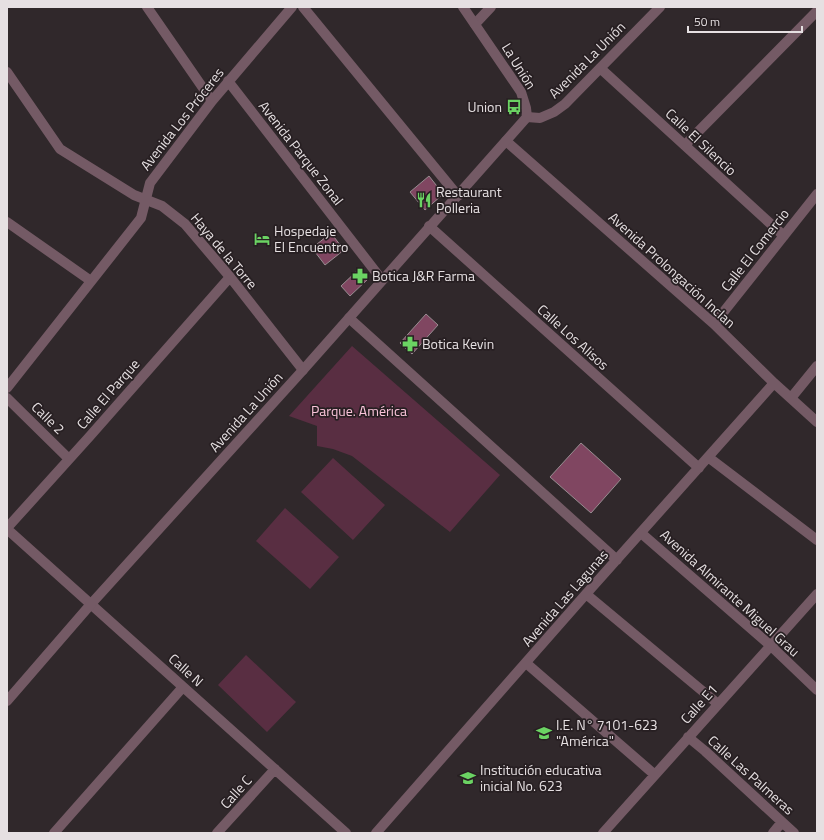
<svg xmlns="http://www.w3.org/2000/svg" width="824" height="840" viewBox="0 0 824 840" font-family="'Titillium Web',sans-serif">
	<style>
		.green { fill: #592e42 }
		.building { fill: #804661; stroke: #978c90 }
		.lines { fill: none; stroke-linecap: round; stroke-linejoin: round }
		.minor { stroke: #745a65; stroke-width: 10 }
		.tertiary { stroke: #745a65; stroke-width: 10 }
		.labels { text-anchor: middle; stroke-width: 3.5; stroke-linejoin: round; paint-order: stroke }
		.street-label { font-size: 14px; fill: #e6e0e2; stroke: #271f22 }
		.poi-label { font-size: 14px; fill: #e6e0e2; stroke: #271f22; text-anchor: start }
		.park-label { font-size: 14px; fill: #fbc4da; stroke: #271f22 }
	</style>
	<rect width="100%" height="100%" fill="#30282b"/>
	<path class="green" d="M352,346L500,475L450,532L352,456L333,449L317,446V426L289,416Z
		M333,458L385,505L353,540L301,492Z
		M285,508L339,557L310,589L256,541Z
		M246,655L296,702L267,732L218,685Z"/>
	<path class="building" d="M429,176L440,190L441,196L425,210L410,192Z
		M331,233L344,250L325,265L312,248Z
		M358,270L368,279L350,296L341,286Z
		M426,314L438,325L412,354L400,343Z
		M581,443L621,479L591,513L550,477Z"/>
	<g class="lines">
		<path class="minor" d="M147,7L212,101
			M303,7L458,196
			M475,24L491,7
			M600,68L784,236
			M7,72L60,149L134,195L162,206L185,224L230,277L303,370
			M228,81L382,280
			M527,117L540,118L554,112L565,104L660,7
			M506,141L714,324L774,383L817,422
			M685,145L817,11
			M7,222L91,281
			M429,226L699,468
			M349,318L617,560
			M714,324L817,194
			M7,388L141,218L150,183L212,101L292,7
			M7,398L69,459
			M791,398L817,366
			M708,457L817,540
			M7,528L90,436L230,277
			M7,529L346,833
			M641,533L771,646L817,690
			M586,594L718,704
			M526,663L655,775
			M688,737L705,751L794,833
			M54,833L183,687
			M217,833L275,769
			M376,833L586,594L774,383
			M603,833L817,594
			M773,833L782,822"/>
		<path class="tertiary" d="M7,701L91,604L303,370L527,117L526,108L521,92L463,7"/>
	</g>
	<defs>
		<symbol id="bus-bare" viewBox="-9 -9 18 18"><path d="M-5-6H5V4H4V6H2V4H-2V6H-4V4H-5ZM-3.5-4V0h7V-4ZM-3.5 1.2v1.5H-2V1.2ZM2 1.2v1.5H3.5V1.2Z" fill="#6bd363" stroke="#271f22" stroke-width="2.5" paint-order="stroke"/></symbol>
		<symbol id="restaurant-bare" viewBox="-9 -9 18 18"><path d="M-5-6h1v4h1v-4h1v4h1v-4h1v5L-1.5 .5V6h-2V.5L-5-1ZM5-6V6H3V1.5H1.5Q1.5-4 5-6Z" fill="#6bd363" stroke="#271f22" stroke-width="2.5" paint-order="stroke"/></symbol>
		<symbol id="hotel-bare" viewBox="-9 -9 18 18"><path d="M-6-4.5h1.5V1H6V5H4.5V3h-9V5H-6ZM-4 0a1.8 1.8 0 1 1 3.6 0ZM.5 0V-2.5h3Q6-2.5 6 0Z" fill="#6bd363" stroke="#271f22" stroke-width="2.5" paint-order="stroke"/></symbol>
		<symbol id="pharmacy-bare" viewBox="-9 -9 18 18"><path d="M-2-6h4v4h4v4h-4v4h-4v-4h-4v-4h4Z" fill="#6bd363" stroke="#271f22" stroke-width="2.5" paint-order="stroke"/></symbol>
		<symbol id="school-bare" viewBox="-9 -9 18 18"><path d="M0-5L7-2L0 1L-7-2ZM-4 1L0 2.5L4 1V4Q0 6-4 4Z" fill="#6bd363" stroke="#271f22" stroke-width="2.5" paint-order="stroke"/></symbol>
	</defs>
	<g fill-rule="evenodd">
		<use href="#bus-bare" x="503" y="96" width="22" height="22"/>
		<use href="#restaurant-bare" x="413" y="189" width="22" height="22"/>
		<use href="#hotel-bare" x="251" y="228" width="22" height="22"/>
		<use href="#pharmacy-bare" x="349" y="265" width="22" height="22"/>
		<use href="#pharmacy-bare" x="399" y="333" width="22" height="22"/>
		<use href="#school-bare" x="533" y="722" width="22" height="22"/>
		<use href="#school-bare" x="457" y="767" width="22" height="22"/>
	</g>
	<g class="labels">
		<g class="street-label">
			<text transform="translate(587 60) rotate(-45)" y="5">Avenida La Unión</text>
			<text transform="translate(519 66) rotate(58)" y="5">La Unión</text>
			<text transform="translate(182 119) rotate(-52)" y="5">Avenida Los Próceres</text>
			<text transform="translate(701 142) rotate(43)" y="5">Calle El Silencio</text>
			<text transform="translate(301 153) rotate(52)" y="5">Avenida Parque Zonal</text>
			<text transform="translate(755 250) rotate(-52)" y="5">Calle El Comercio</text>
			<text transform="translate(224 251) rotate(50)" y="5">Haya de la Torre</text>
			<text transform="translate(672 270) rotate(42)" y="5">Avenida Prolongación Inclan</text>
			<text transform="translate(573 337) rotate(42)" y="5">Calle Los Alisos</text>
			<text transform="translate(108 394) rotate(-49)" y="5">Calle El Parque</text>
			<text transform="translate(246 412) rotate(-48)" y="5">Avenida La Unión</text>
			<text transform="translate(48 418) rotate(44)" y="5">Calle 2</text>
			<text transform="translate(730 593) rotate(42)" y="5">Avenida Almirante Miguel Grau</text>
			<text transform="translate(565 598) rotate(-49)" y="5">Avenida Las Lagunas</text>
			<text transform="translate(186 670) rotate(42)" y="5">Calle N</text>
			<text transform="translate(699 704) rotate(-48)" y="5">Calle E1</text>
			<text transform="translate(751 775) rotate(42)" y="5">Calle Las Palmeras</text>
			<text transform="translate(236 792) rotate(-48)" y="5">Calle C</text>
		</g>
		<g class="poi-label">
			<text x="502" y="112" text-anchor="end">Union</text>
			<text x="436" y="197">Restaurant<tspan x="436" dy="16">Polleria</tspan></text>
			<text x="274" y="236">Hospedaje<tspan x="274" dy="16">El Encuentro</tspan></text>
			<text x="372" y="281">Botica J&amp;R Farma</text>
			<text x="422" y="349">Botica Kevin</text>
			<text x="556" y="730">I.E. N° 7101-623<tspan x="556" dy="16">"América"</tspan></text>
			<text x="480" y="775">Institución educativa<tspan x="480" dy="16">inicial No. 623</tspan></text>
		</g>
		<g class="park-label">
			<text x="359" y="416">Parque. América</text>
		</g>
	</g>
	<rect width="824" height="840" fill="none" stroke="#e6e0e2" stroke-width="16"/>
	<path d="M688 26v6h114v-6" fill="none" stroke="#e6e0e2" stroke-width="2"/>
	<text x="694" y="26" font-size="12" fill="#e6e0e2" stroke="#271f22" stroke-width="3" paint-order="stroke">50 m</text>
</svg>
